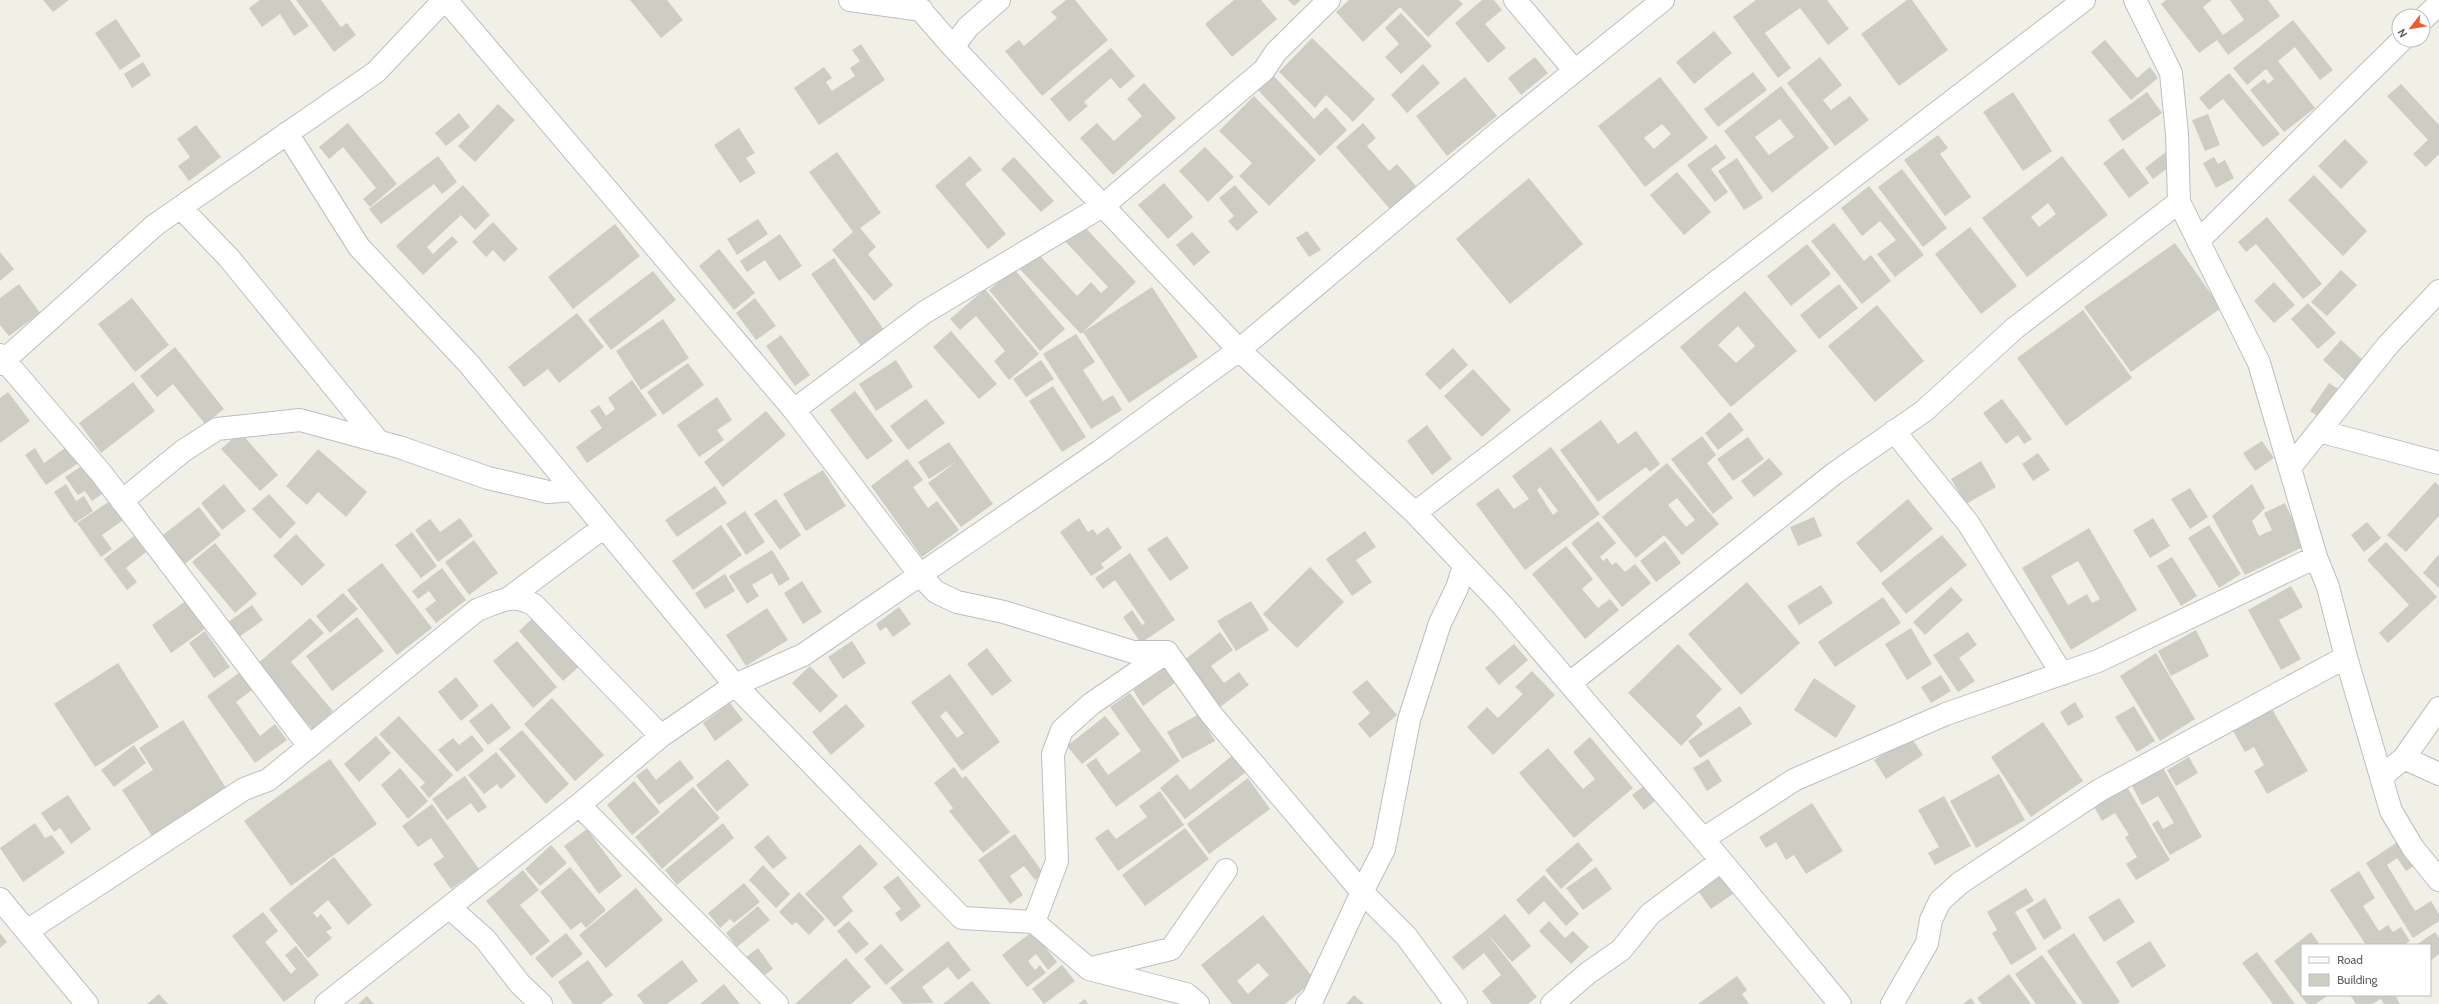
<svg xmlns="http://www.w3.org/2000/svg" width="2439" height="1004" viewBox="0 0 2439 1004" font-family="Cabin,sans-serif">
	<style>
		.building { fill: #cdcdc4; fill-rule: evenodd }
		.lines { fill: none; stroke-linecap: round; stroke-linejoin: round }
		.street-casing { stroke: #bdbec5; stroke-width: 24 }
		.street { stroke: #fff; stroke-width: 22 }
	</style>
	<rect width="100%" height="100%" fill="#f0f0e6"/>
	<path class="building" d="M43,0H69L53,12Z
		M260,0H290L309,26L294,36L280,14L262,27L249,8Z
		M296,0H321L341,27L347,23L356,35L334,52Z
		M630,0H667L683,20L661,38Z
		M1066,0H1075L1108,40L1042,96L1005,51L1019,40L1024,46L1057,18L1051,12Z
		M1234,0H1261L1277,19L1232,57L1205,24Z
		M1288,0H1301L1294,6Z
		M1349,0H1459L1463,4L1428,37L1400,7L1363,42L1336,12Z
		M1482,0H1494L1502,10L1485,24L1506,48L1488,63L1455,23Z
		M1756,0H1827L1849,29L1828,45L1800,8L1765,33L1791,68L1778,78L1733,17Z
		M1907,0H1912L1948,50L1899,86L1861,34Z
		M2166,0H2212L2203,7L2223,35L2244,20L2230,0H2268L2280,16L2228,55L2217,40L2199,53L2161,4Z
		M1401,13L1432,46L1401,74L1385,57L1399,44L1385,28Z
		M116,19L141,56L120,70L95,33Z
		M2293,20L2333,70L2320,80L2295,47L2278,61L2315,108L2284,132L2250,90L2264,79L2268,84L2274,79L2266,69L2247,85L2233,68Z
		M1714,31L1732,53L1694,84L1676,62Z
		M1312,38L1375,99L1353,122L1326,95L1315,108L1279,72Z
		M2105,40L2137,78L2150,67L2158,78L2131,100L2091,52Z
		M861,44L885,80L819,125L794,88L824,67L832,78L826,82L832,91L855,76L850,68L860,61L852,50Z
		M1111,48L1135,76L1120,89L1111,78L1084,102L1088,106L1069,122L1050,99Z
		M1535,57L1548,73L1521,95L1508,78Z
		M1820,57L1842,85L1823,100L1831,110L1850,96L1869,120L1835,146L1787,83Z
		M143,62L151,75L132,88L124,74Z
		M1423,64L1440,83L1407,113L1391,95Z
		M1753,72L1767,90L1718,127L1704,109Z
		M2229,73L2280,134L2263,147L2223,99L2209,110L2199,98Z
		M1273,75L1314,119L1326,107L1347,130L1320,156L1257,89Z
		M1465,77L1497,116L1447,156L1416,116Z
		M1660,77L1708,138L1645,187L1598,126ZM1662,124L1671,134L1654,149L1644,138Z
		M1144,83L1176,118L1113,175L1080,138L1097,123L1114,141L1142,116L1127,99Z
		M2401,84L2439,125V154L2426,167L2413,154L2428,140L2387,96Z
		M1781,86L1829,148L1772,193L1724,131ZM1780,119L1794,137L1769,155L1755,137Z
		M2013,92L2052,151L2023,171L1983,112Z
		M2147,92L2162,113L2123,141L2108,120Z
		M1254,96L1316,160L1269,206L1239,176L1252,163L1219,131Z
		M498,104L515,120L475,162L458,146Z
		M459,113L470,127L446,146L435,133Z
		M2208,114L2220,145L2205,151L2192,120Z
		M348,123L397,184L370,207L363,199L376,188L343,147L329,159L319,147Z
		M1363,123L1376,138L1367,146L1389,171L1397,164L1416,186L1390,209L1336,147Z
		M196,125L221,157L189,181L178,166L190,157L177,139Z
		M739,128L755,153L746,158L756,173L740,183L714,145Z
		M1938,135L1948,148L1940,154L1971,197L1945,216L1904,160Z
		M2345,139L2368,162L2341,189L2318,166Z
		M1716,144L1726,158L1711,169L1728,192L1715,202L1687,165Z
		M1205,147L1234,177L1208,202L1179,171Z
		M2123,148L2149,183L2129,198L2103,163Z
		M2167,151L2176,162L2153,179L2145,168Z
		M837,152L881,213L860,228L876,247L868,254L893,285L874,301L832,250L853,232L809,172Z
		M438,156L457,182L442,194L434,184L381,224L369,209Z
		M970,156L982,170L965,184L1006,234L988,249L935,186Z
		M2062,156L2108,215L2027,277L1982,218ZM2048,203L2056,214L2039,227L2031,217Z
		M1014,157L1054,201L1041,212L1001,169Z
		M2214,157L2218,164L2225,160L2234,178L2216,188L2203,163Z
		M1737,158L1763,198L1744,210L1718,171Z
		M1902,169L1947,228L1923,247L1878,187Z
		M1677,172L1711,212L1684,235L1650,195Z
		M2314,175L2367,231L2343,256L2288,200Z
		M1529,178L1583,244L1510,304L1456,239Z
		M1164,183L1193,217L1168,239L1138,205Z
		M463,185L490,215L475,230L461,215L427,247L433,254L452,236L458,242L423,275L396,246Z
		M1235,185L1258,212L1237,231L1228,221L1234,216L1219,198Z
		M1869,186L1924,255L1895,277L1877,254L1896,240L1880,221L1862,236L1841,208Z
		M2267,217L2322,284L2303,299L2256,244L2246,252L2238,242Z
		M758,219L768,234L737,255L727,239Z
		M493,222L518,249L504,262L493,250L486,257L472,242Z
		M1834,223L1864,261L1871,255L1891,281L1862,304L1811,241Z
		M615,224L640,256L573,309L548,277Z
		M1082,224L1136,282L1081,334L1015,264L1033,248L1077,296L1091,282L1101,293L1108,287L1064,240Z
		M1970,227L2017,286L1981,314L1935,254Z
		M1307,231L1321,250L1309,257L1296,238Z
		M1192,232L1210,252L1194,266L1176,245Z
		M780,234L802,266L779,281L765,260L747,272L740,261Z
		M2175,243L2221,308L2131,372L2084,307Z
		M1807,244L1831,274L1791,306L1767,276Z
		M719,249L755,293L734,310L699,266Z
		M0,252L14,269L0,281Z
		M834,258L884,330L861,346L811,274Z
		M1014,269L1065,329L1040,351L989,290Z
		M2341,270L2357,285L2327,316L2311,302Z
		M653,271L676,300L611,350L588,320Z
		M2274,282L2295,305L2274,323L2254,301Z
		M19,284L40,313L9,336L0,325V298Z
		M1839,284L1858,308L1819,339L1800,315Z
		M1152,287L1198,357L1129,403L1083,332Z
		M985,289L1039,354L1009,380L994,361L1005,351L976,316L960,330L950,319Z
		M1745,291L1797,351L1731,407L1680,347ZM1738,326L1755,346L1736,363L1718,345Z
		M132,298L169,345L135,372L98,324Z
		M755,298L776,326L756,340L736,313Z
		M2308,303L2336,333L2318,349L2291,319Z
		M1877,305L1924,361L1875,402L1828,346Z
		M2083,310L2132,378L2066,426L2017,358Z
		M577,313L604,347L559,383L548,369L524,387L508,367Z
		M663,319L689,358L641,390L616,351Z
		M951,331L997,384L979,399L933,347Z
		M1076,334L1095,362L1083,370L1103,401L1113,395L1122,410L1091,429L1043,354Z
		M781,335L810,375L795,386L766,346Z
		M2341,340L2365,362L2347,382L2323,360Z
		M175,347L224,409L205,424L173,384L157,397L140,376Z
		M1453,348L1468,365L1440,390L1425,374Z
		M896,360L913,387L876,411L859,384Z
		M1041,360L1054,379L1026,397L1013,379Z
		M688,363L704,385L663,415L647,392Z
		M1473,369L1511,410L1482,437L1444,396Z
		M632,380L657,415L587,463L576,447L602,428L590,411L599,405L606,416L615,409L608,398Z
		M133,382L155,411L101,453L79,423Z
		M2329,383L2340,390L2320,418L2310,411Z
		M1053,386L1086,437L1062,452L1029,401Z
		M855,391L893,441L867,460L830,410Z
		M8,392L30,421L0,443V398Z
		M717,397L732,420L717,430L724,440L699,457L677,425Z
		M926,399L945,423L908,450L890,426Z
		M2002,399L2032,439L2024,444L2018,435L2006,444L1983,413Z
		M766,411L786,435L723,487L704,462Z
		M1730,412L1744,430L1718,450L1705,433Z
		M1601,420L1618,444L1636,431L1660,464L1650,472L1646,467L1598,502L1560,450Z
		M1427,425L1452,459L1432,475L1407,441Z
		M240,432L278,475L260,491L221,449Z
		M1702,436L1716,455L1707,463L1733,498L1713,514L1671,459Z
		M1748,437L1764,459L1733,481L1717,459Z
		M2262,441L2274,458L2255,471L2243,453Z
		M949,442L993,504L961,527L928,483L957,461L929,479L918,462Z
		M68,446L80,462L46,485L25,455L35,448L44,463Z
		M1551,447L1600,514L1525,570L1476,504L1498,488L1514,509L1529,499L1512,476ZM1540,487L1558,511L1553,515L1537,490Z
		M318,449L367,492L346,517L318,492L307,505L286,486Z
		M2038,453L2050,470L2033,481L2022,464Z
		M1769,458L1783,474L1754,497L1741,481Z
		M907,459L923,480L913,487L928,508L937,501L959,530L922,557L871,486Z
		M1981,461L1996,487L1966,504L1951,479Z
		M86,463L105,492L92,501L85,491L78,495L65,477Z
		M1667,463L1719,524L1682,555L1664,535L1636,558L1602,517ZM1677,498L1695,520L1686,527L1668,505Z
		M823,470L846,506L806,531L783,494Z
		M2435,482L2439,486V516L2406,552L2387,535Z
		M66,484L76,501L84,496L93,511L75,523L54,492Z
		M224,484L246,511L222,530L201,503Z
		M2252,484L2265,508L2252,521L2259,536L2272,530L2264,513L2285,503L2305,546L2245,575L2212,516Z
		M715,486L727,503L677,537L665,520Z
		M2190,488L2208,517L2190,529L2171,499Z
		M269,494L296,523L280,539L252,509Z
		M113,499L126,518L102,535L112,549L101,557L77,523Z
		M776,499L801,535L780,550L754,514Z
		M1908,499L1933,529L1881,573L1856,543Z
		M199,507L221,535L181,567L159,538Z
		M745,511L765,542L746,555L726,524Z
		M1814,517L1822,536L1798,546L1790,527Z
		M460,518L473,536L438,562L415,530L430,519L440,532Z
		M1079,518L1088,532L1093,529L1097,535L1108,527L1122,548L1101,564L1104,568L1091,576L1060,532Z
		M2153,518L2170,546L2150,558L2133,530Z
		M1598,521L1616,543L1600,557L1603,561L1607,558L1612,565L1616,562L1625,572L1635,564L1651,583L1622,607L1571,543Z
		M2367,522L2381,538L2364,552L2351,535Z
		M721,525L742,555L693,590L672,561Z
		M2209,525L2241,574L2219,588L2188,538Z
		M2089,528L2137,610L2071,650L2022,568ZM2078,561L2100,599L2092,603L2087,594L2068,605L2051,576Z
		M1365,531L1376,547L1356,560L1372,582L1352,596L1326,559Z
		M412,532L437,566L421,578L395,545Z
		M296,534L325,565L302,586L273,556Z
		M1942,535L1967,565L1906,614L1881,583Z
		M134,536L146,552L126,568L137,582L127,590L104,559Z
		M1167,536L1189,568L1170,581L1147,549Z
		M474,540L498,573L469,595L445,562Z
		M1665,541L1681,563L1656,582L1640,561Z
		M2386,542L2437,597L2388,643L2379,633L2409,605L2367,560Z
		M215,543L257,594L235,613L192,562Z
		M1566,546L1593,579L1582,589L1598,608L1610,599L1619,610L1585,639L1532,574Z
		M772,550L790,579L779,586L772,573L752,585L759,596L747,604L729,576Z
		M1130,553L1175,620L1141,643L1123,617L1132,610L1142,625L1145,623L1115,580L1103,589L1095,578Z
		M2439,554V588L2423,573Z
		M2172,557L2197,596L2181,606L2157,566Z
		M382,563L432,628L397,655L347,590Z
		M1310,567L1344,602L1297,648L1263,614Z
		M442,568L466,600L436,623L425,609L436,601L429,591L418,599L412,591Z
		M725,574L735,591L705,609L695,593Z
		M802,581L822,612L803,624L784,593Z
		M1747,582L1800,643L1741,695L1688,634Z
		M1821,585L1833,603L1799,625L1787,606Z
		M2291,586L2303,607L2279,620L2301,659L2281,670L2248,610Z
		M1951,587L1963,600L1925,635L1913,622Z
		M343,593L358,609L330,633L316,616Z
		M1883,597L1901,623L1835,667L1818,642Z
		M186,601L205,629L171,653L152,625Z
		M1251,601L1269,630L1236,651L1217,621Z
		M252,605L263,620L235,640L224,625Z
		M899,607L911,624L893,637L886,627L880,631L876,624Z
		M767,608L788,640L746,666L726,635Z
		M538,613L583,663L563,681L519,631Z
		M357,617L384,651L332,691L306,656Z
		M310,618L324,633L291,662L333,711L313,730L256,665Z
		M1911,628L1932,664L1907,680L1885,644Z
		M2196,630L2209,656L2171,676L2158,651Z
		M205,631L230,667L214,678L189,643Z
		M1220,632L1233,650L1211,666L1224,683L1239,672L1249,685L1219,708L1183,661Z
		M1968,632L1977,645L1959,658L1975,681L1958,692L1933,655Z
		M517,641L557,687L533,708L493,661Z
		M852,641L866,663L843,679L828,657Z
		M1514,644L1528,660L1499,685L1485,668Z
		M1678,644L1722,689L1696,716L1703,724L1681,746L1628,693Z
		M987,648L1012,681L992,696L967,664Z
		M2156,653L2195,719L2160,741L2120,676Z
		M118,663L159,727L95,767L54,704Z
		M1169,665L1179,680L1143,706L1133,690Z
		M810,666L838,696L820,713L792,683Z
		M1532,671L1555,695L1493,755L1467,727L1487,707L1498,718L1523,694L1515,687Z
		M239,673L252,690L236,702L260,736L275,724L287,740L255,763L207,696Z
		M950,674L1000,742L962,771L911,702ZM946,711L964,733L957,738L940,716Z
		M1941,675L1951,691L1931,703L1921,687Z
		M456,677L479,706L461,721L438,692Z
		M1814,678L1856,706L1836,738L1794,710Z
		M1367,680L1397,715L1370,738L1358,724L1370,713L1352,692Z
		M1130,693L1180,761L1116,807L1086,765L1096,758L1108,775L1141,751L1110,707Z
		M552,698L604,755L575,781L524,724Z
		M2075,702L2084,717L2068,726L2060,712Z
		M492,703L511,728L488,745L469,721Z
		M730,703L743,720L715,741L703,723Z
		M846,704L865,726L831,755L812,732Z
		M1740,706L1752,724L1700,758L1688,741Z
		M2134,706L2155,741L2137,752L2115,717Z
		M2272,709L2308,771L2267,794L2254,771L2264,765L2254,747L2245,752L2233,731Z
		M1199,714L1215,741L1182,759L1167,732Z
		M399,716L453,775L429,798L420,787L425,783L379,734Z
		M1105,716L1120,734L1082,764L1067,746Z
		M183,720L226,788L152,836L122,790L153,770L139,748Z
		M2043,722L2083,781L2031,817L1991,757Z
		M522,730L569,784L546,804L499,749Z
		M472,735L484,750L457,772L438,750L453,738L459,745Z
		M376,736L391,753L359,782L344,764Z
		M1590,737L1633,788L1574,838L1519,773L1548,748L1583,789L1595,779L1573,752Z
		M1911,737L1923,755L1886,779L1874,760Z
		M134,745L146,763L114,787L101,770Z
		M496,752L516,776L501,789L497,784L484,794L468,775Z
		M1233,755L1246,772L1185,819L1160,788L1177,774L1190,790Z
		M2189,757L2198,773L2176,786L2167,770Z
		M330,759L377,824L291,886L244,821Z
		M728,759L749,785L717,812L696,785Z
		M1708,759L1722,781L1707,791L1693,768Z
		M680,760L694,778L659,805L636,776L647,768L656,780Z
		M2162,766L2202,837L2170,855L2152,824L2158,820L2163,829L2174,823L2158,796L2142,805L2131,784Z
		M954,767L962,778L966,776L1010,832L983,853L949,811L953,808L934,783Z
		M400,768L428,801L408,819L381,785Z
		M1999,774L2025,820L1976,848L1950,801Z
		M465,776L487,807L478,813L471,803L447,820L432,799Z
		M1248,778L1270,809L1209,854L1187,824Z
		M634,781L660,812L632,835L607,805Z
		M1645,785L1656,800L1644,810L1632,795Z
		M2126,785L2170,860L2136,880L2126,864L2137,857L2125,837L2129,835L2115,813L2102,821L2093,805Z
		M693,787L720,818L662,869L635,837Z
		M1160,791L1184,825L1118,871L1095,838L1108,829L1116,839L1147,817L1139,806Z
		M68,795L91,829L71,844L60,828L54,832L41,813Z
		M1944,796L1971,846L1935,865L1928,853L1939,847L1918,810Z
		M1812,803L1843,851L1806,874L1794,855L1786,860L1776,842L1766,848L1759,837Z
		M432,804L479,869L451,889L433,864L444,857L431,838L418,847L402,826Z
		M35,823L45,838L52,835L65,853L23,882L0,848Z
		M723,823L734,838L677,885L665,870Z
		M1185,828L1209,859L1145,906L1122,875Z
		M587,829L622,876L599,894L564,846Z
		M1015,834L1044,874L1035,880L1024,866L1010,876L1023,895L1010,904L978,860Z
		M768,835L787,858L773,869L754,847Z
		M2399,841L2414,866L2406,871L2397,858L2387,865L2415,911L2431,901L2439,914V921L2413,938L2366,863Z
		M1578,842L1593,860L1561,889L1545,870Z
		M860,844L878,864L842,897L853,911L835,927L805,894Z
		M551,845L567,863L540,886L525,869Z
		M334,857L372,905L348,925L328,900L313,913L317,918L321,914L332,928L326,932L332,938L308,958L269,909Z
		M763,865L790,894L776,908L749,880Z
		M570,867L606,910L586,928L581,922L571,930L540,892Z
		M1596,867L1612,889L1583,910L1566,888Z
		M523,870L539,890L520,905L550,941L531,956L486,901Z
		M2359,871L2375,898L2363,906L2379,931L2388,925L2393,932L2401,927L2410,941L2404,945H2366L2330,890Z
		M1723,873L1736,892L1711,909L1698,891Z
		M1544,875L1579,914L1566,926L1544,901L1529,915L1516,900Z
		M898,876L921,906L901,922L895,913L901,909L883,887Z
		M744,883L760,902L734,923L730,919L720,928L708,913Z
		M636,888L663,920L606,968L579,935Z
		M2026,888L2034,901L2015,912L2037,949L2011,965L1992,933L1997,930L1987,912Z
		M799,892L825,919L809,935L796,922L792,925L779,912Z
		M2045,898L2062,928L2044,940L2026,910Z
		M2119,898L2135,922L2104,942L2088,917Z
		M758,906L770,920L737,947L726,933Z
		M263,912L278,931L265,942L291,974L296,969L285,955L296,946L319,975L284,1002L232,936Z
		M1505,914L1531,946L1512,962L1485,931Z
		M1263,915L1315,980L1285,1004H1232L1201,965ZM1258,963L1269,975L1248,994L1237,981Z
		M849,921L869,944L856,954L837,931Z
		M1549,921L1565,938L1573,931L1589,947L1571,964L1539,931Z
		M1033,931L1057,962L1048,970L1036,954L1028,961L1035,970L1040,965L1046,973L1027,987L1002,955Z
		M1485,931L1537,997L1528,1004H1492L1482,991L1501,975L1484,953L1463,970L1452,957Z
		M2311,932L2320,945H2302V995H2328L2316,1004H2307L2274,961Z
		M2435,932L2439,938V954L2430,961V945H2416Z
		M0,933L7,942L0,948Z
		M566,933L583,954L552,978L535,958Z
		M2074,933L2120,1002L2117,1004H2083L2047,951Z
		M948,941L971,970L958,980L948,967L922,987L934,1003L903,1004L890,988Z
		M2150,941L2166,966L2132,988L2116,962Z
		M881,944L904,970L886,985L864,959Z
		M758,948L773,969L759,979L745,958Z
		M2257,952L2295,1004H2273L2242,963Z
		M2042,955L2077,1004H2036L2015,974Z
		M846,958L871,987L851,1004H795Z
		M588,960L613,995L601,1004H573L558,982Z
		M682,960L698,981L667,1004H644L637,995Z
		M1062,965L1075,981L1044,1004L1032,989Z
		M2009,974L2031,1004H1982L1977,998Z
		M1737,976L1747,990L1742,994L1749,1004H1698Z
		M972,981L991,1004H943Z
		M724,984L740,1004H700Z
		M159,994L168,1004H147Z
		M1354,995L1364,1004H1346Z
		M2350,995H2395L2400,1004H2384L2381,999L2372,1004H2356Z
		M367,996L374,1004H358Z
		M1971,998L1975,1004H1963Z
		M1085,999L1088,1004H1078Z"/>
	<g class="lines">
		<defs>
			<path id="street" d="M446,0L794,410L920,575L936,592L957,602L1004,612L1133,652H1167L1211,714L1362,892L1384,849L1409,720L1440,623L1457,588L1464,566
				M850,0L922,10
				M912,0L953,47L1239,350L1415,513L1503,606L1703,839L1840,1004
				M1515,0L1575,71
				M2135,0L2171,73L2177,134L2179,202L2259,363L2316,557L2328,587L2346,657L2391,811L2413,848L2439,880
				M2423,19L2439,4
				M953,47L968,27L999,0
				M287,133L359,247L469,364L735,685L962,918L1034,922L1089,969L1186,994L1198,1004
				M181,208L229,258L379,442
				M2198,241L2402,40
				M0,355L101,473L309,746
				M0,364L155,225L376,72L444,0
				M794,410L925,312L1104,205L1264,70L1276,52L1329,0
				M1894,431L1968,523L2062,674
				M2319,431L2439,463
				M2291,466L2388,345L2439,291
				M122,501L183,451L217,429L300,420L399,447L488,478L548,492L573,490
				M1415,513L2084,0
				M509,598L604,527
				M1570,683L1835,473L1924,411L2015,328L2179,202
				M2404,758L2439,774
				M2381,777L2404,758L2439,708
				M579,805L777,1004
				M1703,839L1794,780L1946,714L2098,661L2316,557
				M0,899L87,1004
				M450,908L485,939L520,984L541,1004
				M1034,922L1057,861L1053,754L1062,730L1091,704L1167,652
				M27,931L244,789L268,780L477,610C499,602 512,592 534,605L661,736
				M1092,968L1171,949L1226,870
				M326,1004L579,805L661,736L735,685L803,655L1099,452L1239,350L1499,132L1663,0
				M1307,1004L1313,998L1362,892L1406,936L1456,1004
				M1552,1004L1588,973L1621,950L1650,914L1721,861
				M1892,1004L1927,943L1931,920L1940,901L1960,883L2100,790L2346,657"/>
		</defs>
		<use href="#street" class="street-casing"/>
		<use href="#street" class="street"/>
	</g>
	<rect x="2301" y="944" width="130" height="52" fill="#ffffff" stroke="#bebfc2"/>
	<rect x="2309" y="957" width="20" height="6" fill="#ffffff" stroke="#bebfc2"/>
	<text x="2337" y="964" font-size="12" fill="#5d6067">Road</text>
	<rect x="2309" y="974" width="20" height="12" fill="#cdcdc4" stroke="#bebfc2"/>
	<text x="2337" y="984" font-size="12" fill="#5d6067">Building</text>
	<g transform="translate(2411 28) rotate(239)"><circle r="19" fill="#ffffff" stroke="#bebfc2"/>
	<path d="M0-3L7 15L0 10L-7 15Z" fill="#f25a2a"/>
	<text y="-6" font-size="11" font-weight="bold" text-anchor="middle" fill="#5d6067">N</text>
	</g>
</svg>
